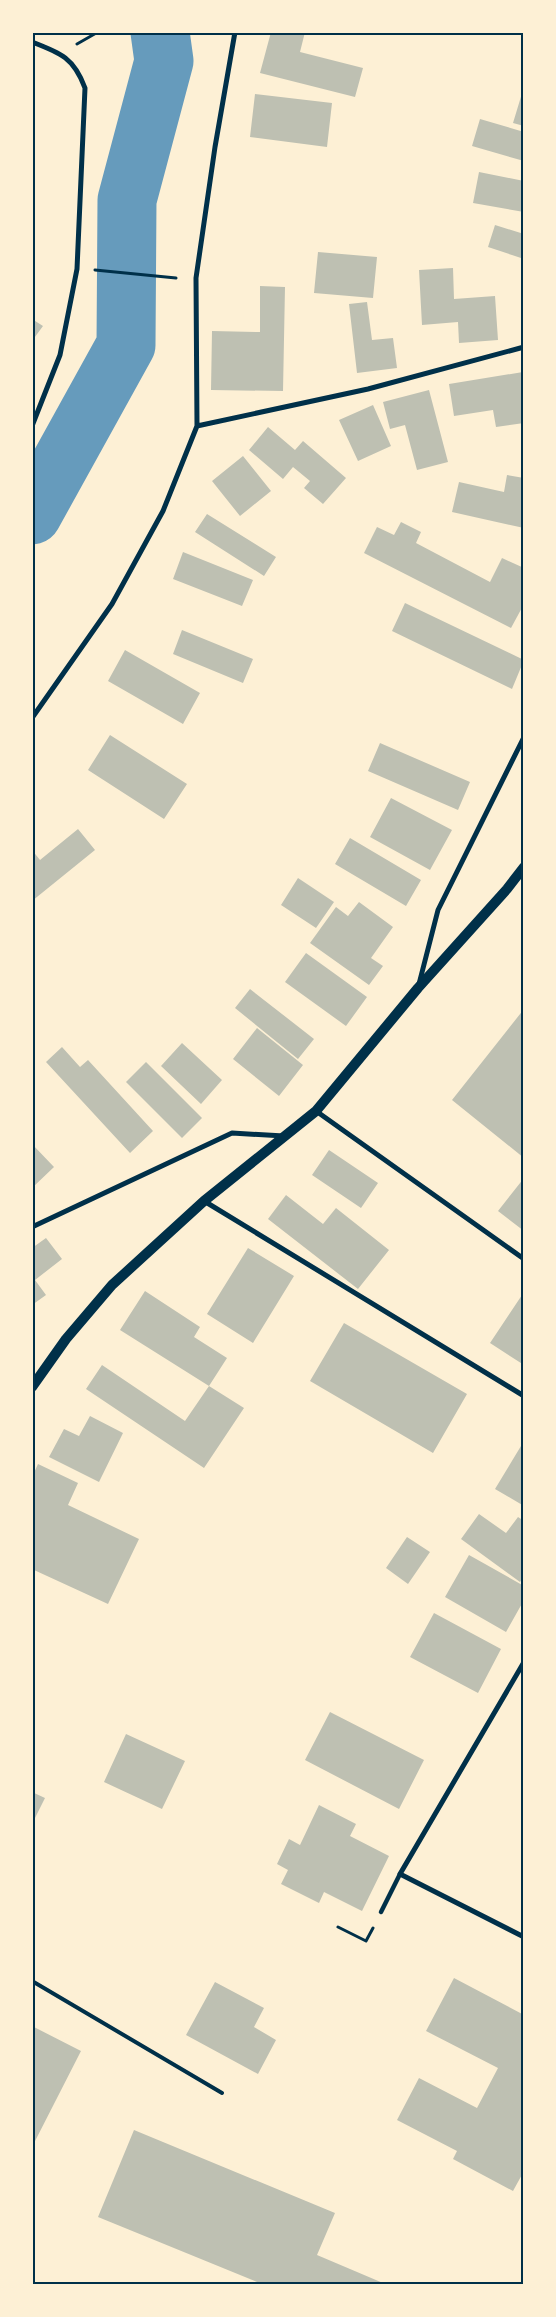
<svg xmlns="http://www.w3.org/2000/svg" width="556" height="2317" viewBox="0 0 556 2317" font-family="'IBM Plex Sans',sans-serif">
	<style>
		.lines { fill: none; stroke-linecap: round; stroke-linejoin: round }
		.river { stroke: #669bbc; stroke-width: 59 }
		.building { fill: #bec0b2 }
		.path { stroke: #003049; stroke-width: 3 }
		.service { stroke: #003049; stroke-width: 4 }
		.pedestrian { stroke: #003049; stroke-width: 4.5 }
		.minor { stroke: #003049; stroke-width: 5 }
		.secondary { stroke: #003049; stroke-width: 10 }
		.neatline { fill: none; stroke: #003049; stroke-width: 2 }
	</style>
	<rect width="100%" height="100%" fill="#fdf0d5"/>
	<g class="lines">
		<path class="river" d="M32,515L126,345L127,200L164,61L160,32"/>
	</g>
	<path class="building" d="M271,32H305L300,52L363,68L355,97L260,73Z
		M523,90H524V126L513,123Z
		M255,94L332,103L327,147L250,137Z
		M480,119L524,132V161L472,146Z
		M479,172L524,181V212L473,203Z
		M495,225L524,234V259L488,247Z
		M318,252L377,257L373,298L314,293Z
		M453,268L454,299L495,296L498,340L459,343L458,322L422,325L419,270Z
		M260,286L285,287L283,391L211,390L212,331L260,332Z
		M367,302L372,340L393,338L397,368L357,373L349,304Z
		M32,319L43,326L32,341Z
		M523,372L524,423L496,427L493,410L454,416L449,384Z
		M429,390L448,462L417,470L405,425L390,429L383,402Z
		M373,405L391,446L358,461L339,420Z
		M268,427L295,450L303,441L346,478L323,504L304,488L310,481L293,467L283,479L249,450Z
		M243,456L271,491L240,516L212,481Z
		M507,475L524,478V528L452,512L459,482L504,492Z
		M207,514L276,557L264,576L195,532Z
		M401,522L421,532L416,543L490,582L502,558L524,568V604L511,628L364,553L377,527L394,535Z
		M183,552L253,580L242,606L173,579Z
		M405,603L524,660L512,689L392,631Z
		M182,630L253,659L243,683L173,654Z
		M125,650L200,693L183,724L108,681Z
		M110,735L187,784L164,819L88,770Z
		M380,743L470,782L458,810L368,771Z
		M391,798L452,830L430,870L370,837Z
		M78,829L95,850L32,901V850L40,860Z
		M350,838L421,880L406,906L335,864Z
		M298,878L334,902L316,928L281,905Z
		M359,902L393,927L371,958L383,966L369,985L310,943L336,907L348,916Z
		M306,953L367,997L346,1026L285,982Z
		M250,989L314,1039L298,1059L235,1008Z
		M524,1009V1158L452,1100Z
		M257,1028L303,1065L279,1096L233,1059Z
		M182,1043L222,1080L201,1104L161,1066Z
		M62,1047L80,1067L88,1060L153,1131L130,1153L46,1062Z
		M146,1062L202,1118L182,1138L126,1082Z
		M32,1144L54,1167L32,1188Z
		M329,1150L378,1183L361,1208L312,1175Z
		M524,1178V1231L498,1211Z
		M286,1195L323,1224L336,1208L389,1250L358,1289L268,1219Z
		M46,1238L62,1259L35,1280L46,1295L32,1305V1248Z
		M248,1248L294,1276L253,1343L207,1314Z
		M145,1291L200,1327L194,1337L227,1358L209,1386L244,1408L204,1468L86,1389L102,1365L185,1421L209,1386L120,1330Z
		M524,1292V1365L490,1343Z
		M344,1323L467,1394L433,1453L310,1381Z
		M90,1416L123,1433L99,1482L49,1457L64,1429L79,1436Z
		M524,1441V1506L495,1489Z
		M38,1464L78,1483L68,1505L139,1539L108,1604L34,1570L32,1574V1477Z
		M479,1514L506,1533L518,1517L524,1521V1576L520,1582L461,1539Z
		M407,1537L430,1552L408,1584L386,1568Z
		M469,1555L524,1586V1600L506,1632L445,1597Z
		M434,1613L501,1649L478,1693L410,1657Z
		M330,1712L424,1760L399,1809L305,1760Z
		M126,1734L185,1761L162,1809L104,1782Z
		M32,1792L45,1798L32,1824Z
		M319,1805L356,1824L350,1836L389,1856L362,1911L324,1892L319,1903L281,1884L288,1870L277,1864L289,1839L300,1845Z
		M454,1978L524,2015V2171L513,2191L453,2159L457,2151L397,2120L419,2078L477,2108L498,2068L426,2031Z
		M215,1982L264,2008L254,2027L276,2040L258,2074L186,2035Z
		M32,2026L81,2051L32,2147Z
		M134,2130L335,2213L317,2255L383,2283L382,2284H262L98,2217Z"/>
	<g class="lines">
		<path class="path" d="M77,44L98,32
			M95,270L176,278
			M338,1927L366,1941L373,1928"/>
		<path class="service" d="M32,1981L222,2093"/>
		<path class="pedestrian" d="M381,1912L400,1874"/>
		<path class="minor" d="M32,42C61,53 74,58 85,88L77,269L60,355L32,426
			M197,426L368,389L524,347
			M32,718L112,604L163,511L197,426L196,278L215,147L235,32
			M419,984L438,910L524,737
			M316,1111L524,1259
			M204,1201L524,1396
			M32,1227L232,1133L284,1136
			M524,1662L400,1874L524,1937"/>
		<path class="secondary" d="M32,1387L66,1339L112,1285L204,1201L316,1111L418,988L507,889L524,867"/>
	</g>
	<rect width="556" height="2317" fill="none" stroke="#fdf0d5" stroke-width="68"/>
	<rect x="34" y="34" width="488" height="2249" class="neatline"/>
</svg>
